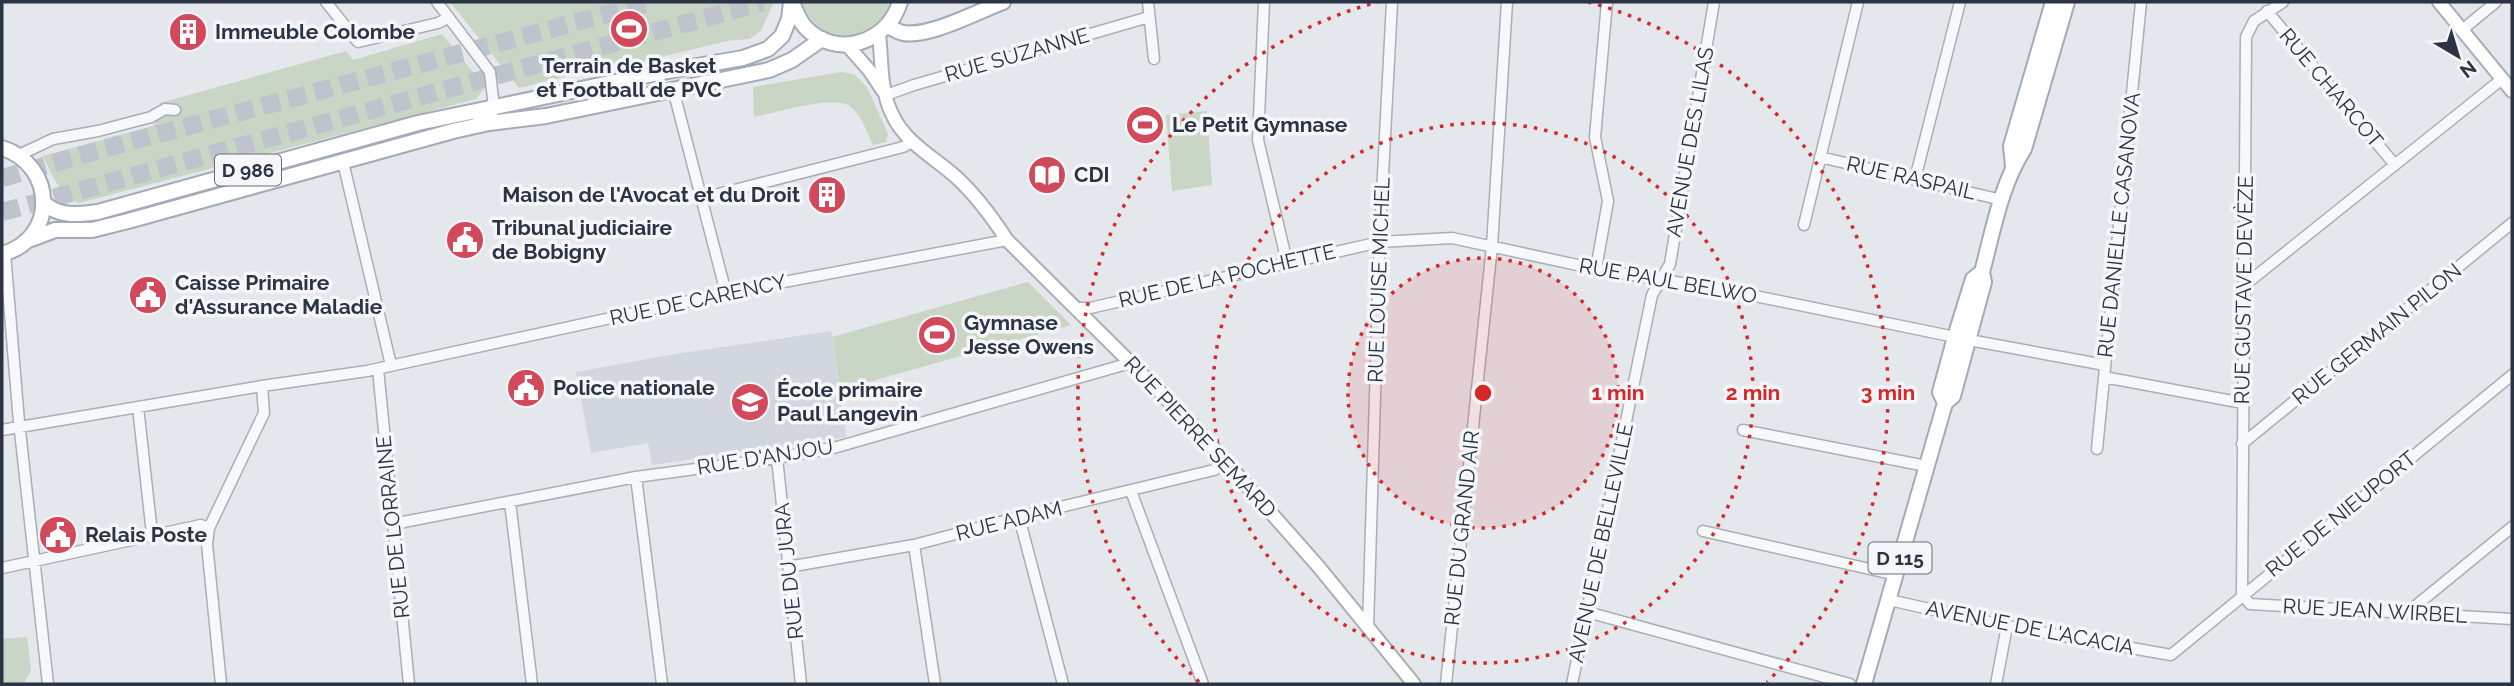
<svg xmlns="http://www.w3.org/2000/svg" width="2514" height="686" viewBox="0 0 2514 686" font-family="Raleway,sans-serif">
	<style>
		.built { fill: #d2d6de }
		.green { fill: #c9d6c5 }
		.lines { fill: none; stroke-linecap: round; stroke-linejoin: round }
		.motorway-tunnel { stroke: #bfc3cb; stroke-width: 18; stroke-dasharray: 18 9; stroke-linecap: butt }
		.minor-casing { stroke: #a9aeb7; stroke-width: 13 }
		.secondary-casing { stroke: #a9aeb7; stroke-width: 16 }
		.primary-casing { stroke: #a3abb8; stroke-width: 18 }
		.minor { stroke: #f7f8fa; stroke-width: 10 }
		.secondary { stroke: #fff; stroke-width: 12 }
		.primary { stroke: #fff; stroke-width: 14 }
		.ring { fill: none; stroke: #d62828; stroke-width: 3.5; stroke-dasharray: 3.5 7 }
		.labels { text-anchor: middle; stroke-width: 7; stroke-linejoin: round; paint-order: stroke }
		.shield { fill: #f4f6f9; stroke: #676e7b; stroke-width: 2 }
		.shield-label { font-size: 19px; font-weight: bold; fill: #2b3445 }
		.poi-label { font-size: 21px; font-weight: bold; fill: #2b3445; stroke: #f4f6f9; text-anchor: start }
		.street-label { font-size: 21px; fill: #2b3445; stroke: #f4f6f9 }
		.centre { fill: #d62828; stroke: #f4f6f9; stroke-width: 3.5 }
		.ring-label { font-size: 21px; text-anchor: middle; font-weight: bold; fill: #d62828; stroke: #f4f6f9; stroke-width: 7; stroke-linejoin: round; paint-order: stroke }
	</style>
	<rect width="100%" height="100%" fill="#e4e7ec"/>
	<path class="built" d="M831,331L846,437L652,465L648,443L591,453L576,372L675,354Z"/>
	<path class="green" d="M450,2H774L761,31L749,39L727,41L628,65L619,63L519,88Z
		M801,2H891C873,49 821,49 801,2Z
		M442,34L485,87L476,99L79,203C59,194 52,175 43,156L153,126L160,103L346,51L353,60Z
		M840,72L854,74L867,87L888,134L886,142L873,145C867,132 862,116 851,107C837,94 774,113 754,117L753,87Z
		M1207,111L1212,185L1172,191L1166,115Z
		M1028,282L1071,325L840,390L832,337Z
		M27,637L31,671L23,684H2V639Z"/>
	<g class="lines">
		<path class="motorway-tunnel" d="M2,178L103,149L652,2
			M2,212L763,2"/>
		<defs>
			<path id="minor" d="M326,2L358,42L438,23L448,18
				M437,2L490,72L494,108L491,116L478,120
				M1148,2L1154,59
				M1264,2L1258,140L1287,262
				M2267,11L2395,165
				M2462,30L2496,2
				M673,89L726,293
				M886,95L914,85L1149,17
				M19,155L53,139L98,131L151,117L165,109L175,110
				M1820,157L2002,200
				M343,162L391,365
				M1915,179L1960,2
				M703,198L903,147L912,142
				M1804,225L1858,2
				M5,253L19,422L48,684
				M1596,269L1608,201L1595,137L1607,2
				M2246,284L2502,79
				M1075,308H1090L1380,242L1452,238L1596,269L1731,291L1955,337
				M1969,340L2105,365
				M378,369L409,684
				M2104,377L2243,403
				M138,407L152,534
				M2,430L262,386
				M1743,430L1926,466
				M2242,444L2512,223
				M2097,449L2141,2
				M777,458L801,684
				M636,477L662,684
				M1131,491L1203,684
				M510,502L532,684
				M1019,517L1063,684
				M393,524L636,477L777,458L837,447L1130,363
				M1703,531L1896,575
				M914,545L935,684
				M788,567L914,545L1019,517L1214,470L1227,463
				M2,568L201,525L209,528
				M2242,594L2246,37L2254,21L2283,2
				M2242,594L2250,604L2512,619
				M1889,600L2007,626L2171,655L2512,375
				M1587,612L1850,684
				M2408,612L2512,527
				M1368,628L1380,232L1392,2
				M221,684L207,544L209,528L264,413L262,386L367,371L726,293L1007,240
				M1446,684L1492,246L1507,2
				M1572,684L1652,295L1670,264L1714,2
				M1996,684L2007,626"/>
			<path id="secondary" d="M2439,2L2512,91
				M879,34C882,60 880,90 892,114C905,143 934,157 956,177C977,196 992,217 1007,240L1195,427L1318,566L1414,684
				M847,45L869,70L883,91"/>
			<path id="primary" d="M792,3C796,11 799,20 805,27C836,60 888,43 900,2
				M888,26C892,28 898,32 903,33C931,37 976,12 1003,2
				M2,148C56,165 58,239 2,254
				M2013,166L2011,146L2053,2
				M43,202C57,217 79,215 98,212L418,123L668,71L743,58L768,49L782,36L789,19L791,2
				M26,241L55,230H92L128,221L453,131L489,123L546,116L769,70L792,60L822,39
				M1945,403L1940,392L1955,337L1973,279L1982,272
				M1864,684L1945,403L1953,396L1984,282L1982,272C1993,231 2001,184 2024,149L2067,2"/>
		</defs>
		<use href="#minor" class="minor-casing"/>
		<use href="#secondary" class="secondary-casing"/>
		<use href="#primary" class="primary-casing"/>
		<use href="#minor" class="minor"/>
		<use href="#secondary" class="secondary"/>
		<use href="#primary" class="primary"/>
	</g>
	<circle cx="1483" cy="393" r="135" fill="#d62828" fill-opacity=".12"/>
	<g class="ring">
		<circle cx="1483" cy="393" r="135"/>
		<circle cx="1483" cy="393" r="270"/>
		<path d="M1199 682A405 405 0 0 1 1378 2M1588 2A405 405 0 0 1 1767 682"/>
	</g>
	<defs>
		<symbol id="stadium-disc" viewBox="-11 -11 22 22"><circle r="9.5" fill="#d1495b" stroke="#f4f6f9"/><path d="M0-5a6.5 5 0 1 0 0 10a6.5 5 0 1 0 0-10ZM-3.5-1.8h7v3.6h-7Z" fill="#fff"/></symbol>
		<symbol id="building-disc" viewBox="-11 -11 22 22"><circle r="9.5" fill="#d1495b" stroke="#f4f6f9"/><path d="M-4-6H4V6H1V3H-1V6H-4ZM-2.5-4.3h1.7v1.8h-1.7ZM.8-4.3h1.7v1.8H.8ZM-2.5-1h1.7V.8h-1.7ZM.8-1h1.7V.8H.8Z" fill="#fff"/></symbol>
		<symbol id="library-disc" viewBox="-11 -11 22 22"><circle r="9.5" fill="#d1495b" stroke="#f4f6f9"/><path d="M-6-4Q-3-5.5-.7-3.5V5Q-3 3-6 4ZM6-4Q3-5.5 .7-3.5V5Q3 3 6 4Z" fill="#fff"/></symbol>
		<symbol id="civic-disc" viewBox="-11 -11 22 22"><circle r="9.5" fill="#d1495b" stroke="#f4f6f9"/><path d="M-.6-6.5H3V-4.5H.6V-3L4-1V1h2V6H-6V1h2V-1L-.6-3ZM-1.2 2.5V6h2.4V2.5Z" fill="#fff"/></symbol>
		<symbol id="school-disc" viewBox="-11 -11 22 22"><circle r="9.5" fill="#d1495b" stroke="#f4f6f9"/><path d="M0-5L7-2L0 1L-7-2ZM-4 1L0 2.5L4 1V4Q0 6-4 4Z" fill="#fff"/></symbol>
	</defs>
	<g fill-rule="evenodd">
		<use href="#stadium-disc" x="607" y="7" width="44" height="44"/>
		<use href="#building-disc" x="166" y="10" width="44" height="44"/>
		<use href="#stadium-disc" x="1123" y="103" width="44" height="44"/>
		<use href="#library-disc" x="1025" y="153" width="44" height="44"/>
		<use href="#building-disc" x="805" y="173" width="44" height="44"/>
		<use href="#civic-disc" x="443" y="218" width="44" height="44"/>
		<use href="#civic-disc" x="126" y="273" width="44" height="44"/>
		<use href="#stadium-disc" x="915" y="313" width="44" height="44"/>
		<use href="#civic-disc" x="504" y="366" width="44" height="44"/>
		<use href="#school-disc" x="728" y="380" width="44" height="44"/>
		<use href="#civic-disc" x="36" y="513" width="44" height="44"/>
	</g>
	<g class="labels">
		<g class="shield">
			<rect x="215" y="154.5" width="66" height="31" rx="5"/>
			<rect x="1868.5" y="542.5" width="63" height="31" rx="5"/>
		</g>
		<g class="shield-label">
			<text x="248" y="177">D 986</text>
			<text x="1900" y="565">D 115</text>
		</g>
		<g class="poi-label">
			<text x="215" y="39">Immeuble Colombe</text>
			<text x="629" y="73" text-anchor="middle">Terrain de Basket<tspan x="629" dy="24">et Football de PVC</tspan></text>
			<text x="1172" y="132">Le Petit Gymnase</text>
			<text x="1074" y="182">CDI</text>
			<text x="800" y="202" text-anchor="end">Maison de l'Avocat et du Droit</text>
			<text x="492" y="235">Tribunal judiciaire<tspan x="492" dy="24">de Bobigny</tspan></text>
			<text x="175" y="290">Caisse Primaire<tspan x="175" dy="24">d'Assurance Maladie</tspan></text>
			<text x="964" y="330">Gymnase<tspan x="964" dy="24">Jesse Owens</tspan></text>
			<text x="553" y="395">Police nationale</text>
			<text x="777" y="397">École primaire<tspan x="777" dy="24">Paul Langevin</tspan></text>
			<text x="85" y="542">Relais Poste</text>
		</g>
		<g class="street-label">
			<text transform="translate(1017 55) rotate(-16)" y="7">RUE SUZANNE</text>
			<text transform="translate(2331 88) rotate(50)" y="7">RUE CHARCOT</text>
			<text transform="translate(1690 142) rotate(-80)" y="7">AVENUE DES LILAS</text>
			<text transform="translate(1911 178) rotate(13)" y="7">RUE RASPAIL</text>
			<text transform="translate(2119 225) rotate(-84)" y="7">RUE DANIELLE CASANOVA</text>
			<text transform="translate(1227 276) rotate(-13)" y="7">RUE DE LA POCHETTE</text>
			<text transform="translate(1379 280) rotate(-88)" y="7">RUE LOUISE MICHEL</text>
			<text transform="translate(1668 281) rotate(10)" y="7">RUE PAUL BELWO</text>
			<text transform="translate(2244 290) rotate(-89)" y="7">RUE GUSTAVE DEVÈZE</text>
			<text transform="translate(698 300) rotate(-12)" y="7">RUE DE CARENCY</text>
			<text transform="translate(2377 334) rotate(-39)" y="7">RUE GERMAIN PILON</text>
			<text transform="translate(1200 437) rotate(47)" y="7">RUE PIERRE SEMARD</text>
			<text transform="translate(765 457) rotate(-9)" y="7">RUE D'ANJOU</text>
			<text transform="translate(2341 514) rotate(-39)" y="7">RUE DE NIEUPORT</text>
			<text transform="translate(1009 521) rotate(-14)" y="7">RUE ADAM</text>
			<text transform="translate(393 527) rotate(-96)" y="7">RUE DE LORRAINE</text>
			<text transform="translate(1462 528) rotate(-84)" y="7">RUE DU GRAND AIR</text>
			<text transform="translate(1601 543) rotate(-78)" y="7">AVENUE DE BELLEVILLE</text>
			<text transform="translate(789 571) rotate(-96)" y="7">RUE DU JURA</text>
			<text transform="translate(2375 611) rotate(3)" y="7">RUE JEAN WIRBEL</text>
			<text transform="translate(2030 628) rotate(11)" y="7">AVENUE DE L'ACACIA</text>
		</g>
	</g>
	<circle cx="1483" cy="393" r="10" class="centre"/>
	<g class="ring-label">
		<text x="1618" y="400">1 min</text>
		<text x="1753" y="400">2 min</text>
		<text x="1888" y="400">3 min</text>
	</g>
	<rect width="2514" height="686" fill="none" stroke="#2b3445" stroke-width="7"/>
	<g transform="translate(2458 56) rotate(142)" stroke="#f4f6f9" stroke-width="5" paint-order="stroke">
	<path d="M0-5L12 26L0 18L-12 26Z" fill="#2b3445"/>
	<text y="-10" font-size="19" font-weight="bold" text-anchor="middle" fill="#2b3445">N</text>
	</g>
</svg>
